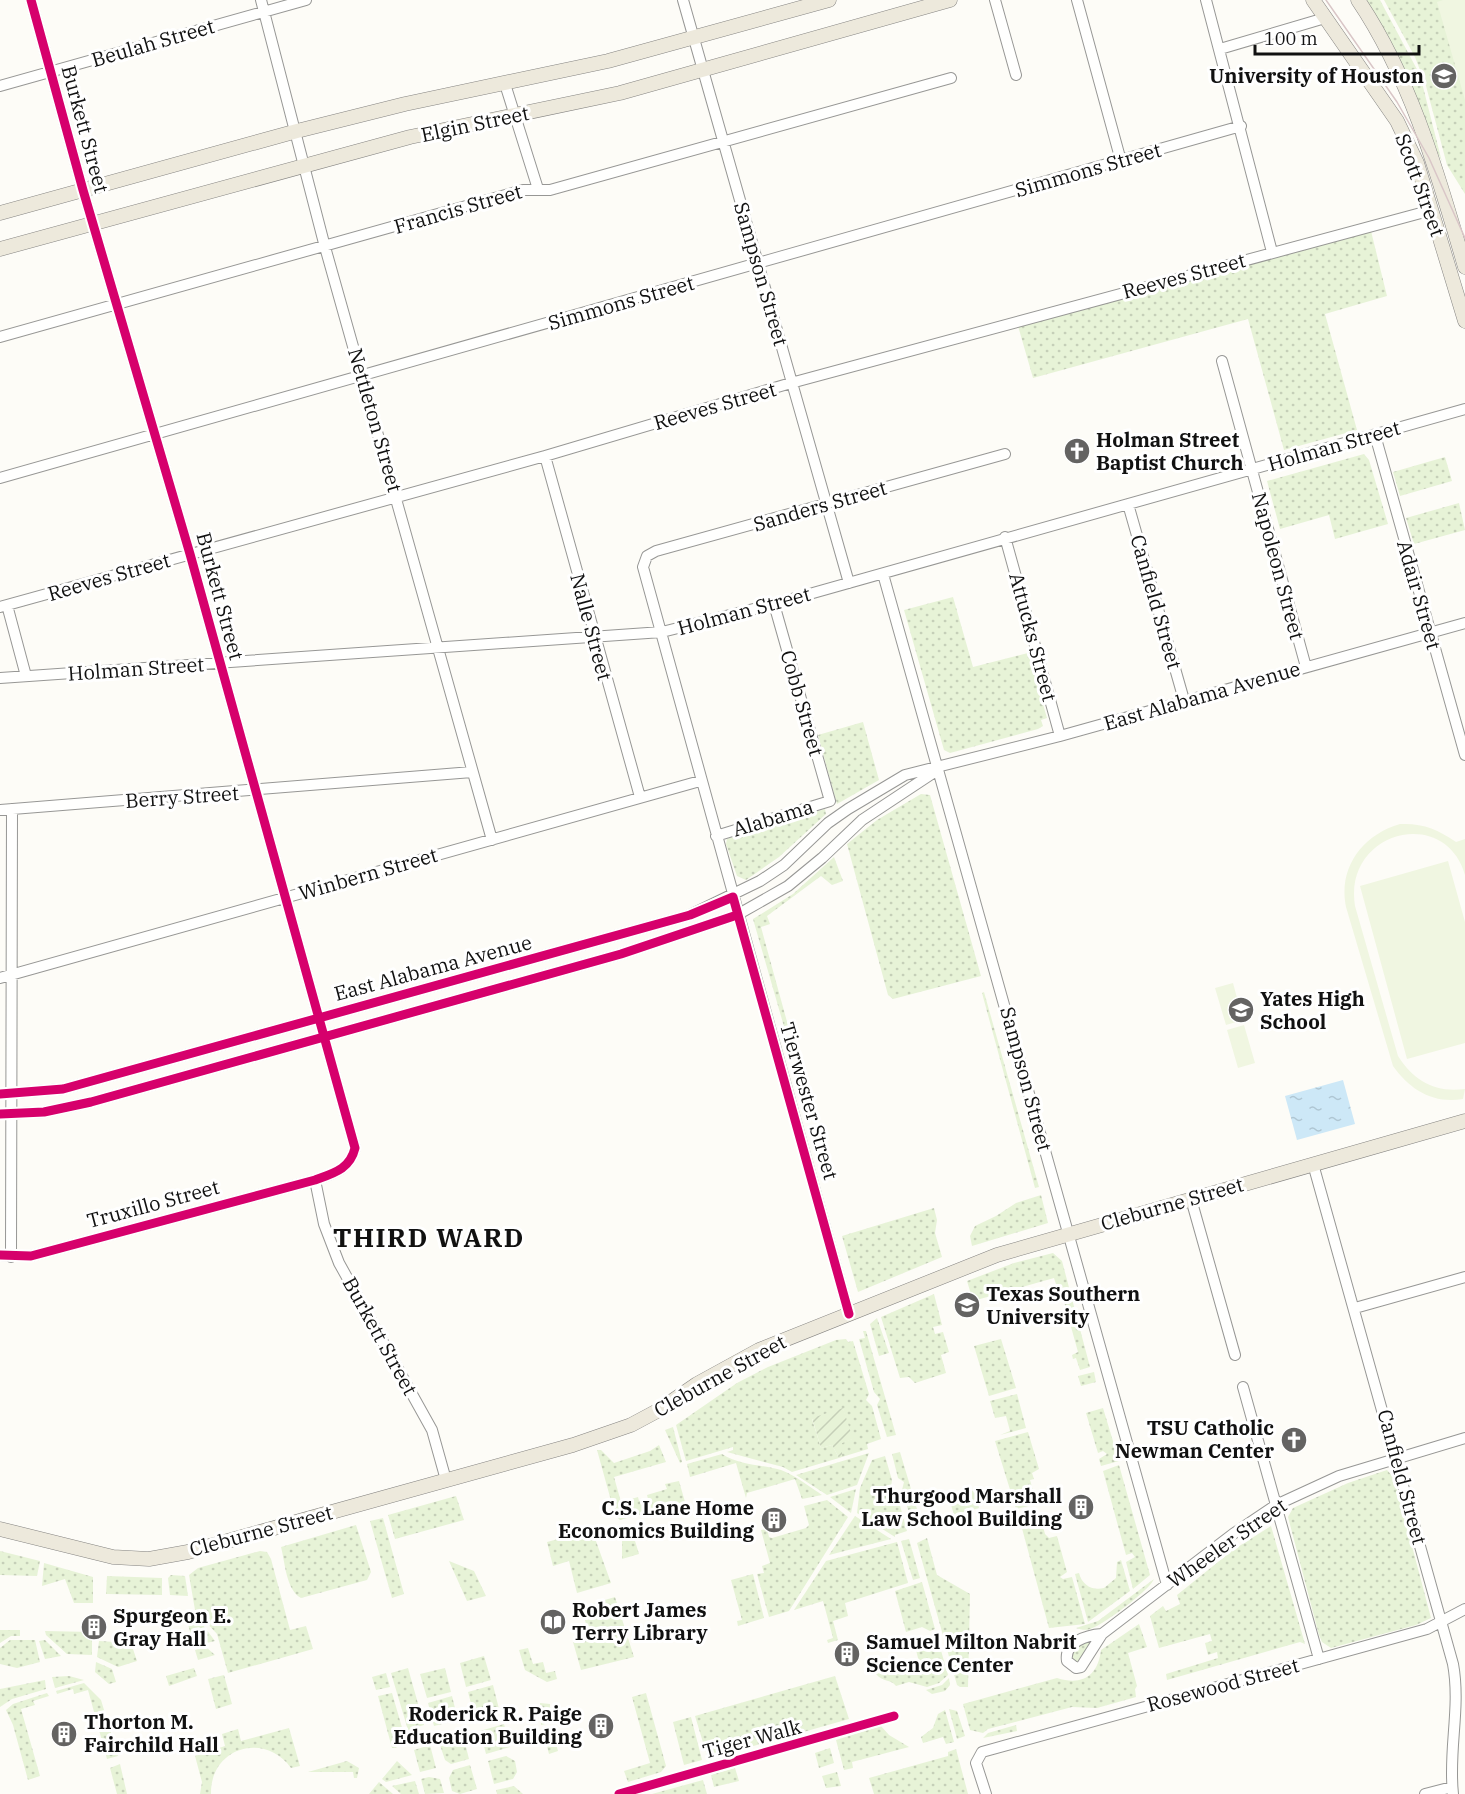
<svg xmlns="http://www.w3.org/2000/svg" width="1465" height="1794" viewBox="0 0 1465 1794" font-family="'IBM Plex Serif',serif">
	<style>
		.grass { fill: url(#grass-dots) }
		.garden { fill: url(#garden-furrows) }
		.pitch { fill: #f0f6e1 }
		.water { fill: url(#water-ripples) }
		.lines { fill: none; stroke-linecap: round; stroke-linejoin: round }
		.minor-casing { stroke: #979795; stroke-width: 12 }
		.major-casing { stroke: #858482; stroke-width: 15 }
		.minor { stroke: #fffffe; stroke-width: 10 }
		.major { stroke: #ede9dc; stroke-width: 14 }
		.tram { stroke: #d9c6c7; stroke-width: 1.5 }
		.cycleway-casing { stroke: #fff; stroke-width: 13 }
		.cycleway { stroke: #d6006c; stroke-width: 9 }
		.labels { text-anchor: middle; stroke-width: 6; stroke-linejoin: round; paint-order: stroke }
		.street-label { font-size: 20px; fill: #111; stroke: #fff }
		.poi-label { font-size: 20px; font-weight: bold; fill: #111; stroke: #fff; text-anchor: start }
		.district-label { font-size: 26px; font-weight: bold; letter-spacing: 1.5px; fill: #111; stroke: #fff }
	</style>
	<defs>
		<pattern id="grass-dots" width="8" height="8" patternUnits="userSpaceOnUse" patternTransform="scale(1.5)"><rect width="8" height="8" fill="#e7f3d7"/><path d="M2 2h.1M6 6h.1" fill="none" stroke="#c5cfb8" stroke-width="1.8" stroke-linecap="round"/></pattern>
		<pattern id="garden-furrows" width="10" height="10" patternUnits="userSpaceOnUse" patternTransform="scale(1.5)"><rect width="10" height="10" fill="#e7f3d7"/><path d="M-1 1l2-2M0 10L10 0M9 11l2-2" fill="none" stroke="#c5cfb8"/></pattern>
		<pattern id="water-ripples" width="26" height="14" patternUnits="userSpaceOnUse" patternTransform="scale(1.5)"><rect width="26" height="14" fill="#cde8f7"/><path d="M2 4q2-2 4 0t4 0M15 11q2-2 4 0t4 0" fill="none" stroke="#afc6d3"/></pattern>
	</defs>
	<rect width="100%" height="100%" fill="#fdfcf7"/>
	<path class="grass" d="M1364,0H1380L1420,75L1442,162Z
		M1384,0H1465V194L1447,165L1426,86L1415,57Z
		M1371,231L1387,296L1325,314L1357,430L1284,450L1248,319L1033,378L1018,326Z
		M1364,454L1369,460L1388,524L1335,539L1329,515L1280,529L1267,481Z
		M1445,457L1452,481L1400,496L1393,472Z
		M1459,503L1465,530L1414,544L1406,518Z
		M953,597L973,667L1028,653L1047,718L1041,720L1043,726L1038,729L950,753L944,750L904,610Z
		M863,722L879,780L837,804L818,735Z
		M921,794L930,795L981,976L893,999L888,995L847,844L877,820Z
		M825,809L826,814L779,857L746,880L737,876L726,844L727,839Z
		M834,857L843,881L832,885L821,876L767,916L770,924L761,927L789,1029L785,1030L753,919L793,894Z
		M984,992L1039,1187L1035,1188L982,993Z
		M1041,1195L1048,1223L972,1246L970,1236L975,1226L996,1216L1016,1203Z
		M934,1208L937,1220L935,1233L942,1257L858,1292L842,1236Z
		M1053,1253L1062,1261L1090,1367L1080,1370L1076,1358L1073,1359L1072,1355L1078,1352L1063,1298L1057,1299L1056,1294L1059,1293L1054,1278L973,1301L967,1281L1014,1263Z
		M934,1294L942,1325L933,1327L935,1334L943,1332L949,1352L941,1355L946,1373L915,1383L909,1377L900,1378L881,1317Z
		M877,1318L889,1353L879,1356L870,1324Z
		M863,1331H866L896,1435L887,1437L877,1405L880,1399L874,1392L859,1339L865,1338Z
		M846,1339L848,1342L853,1341L869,1394L866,1400L872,1406L881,1439L867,1444L868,1449L842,1457L841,1443L852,1439L843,1409L812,1419L821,1448L832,1445L839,1458L792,1472L783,1467L727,1452L733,1450V1447L686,1461L676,1425L737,1383L768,1367L836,1340Z
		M1001,1339L1016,1388L989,1396L974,1346Z
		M1094,1372L1096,1382L1081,1386L1078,1376Z
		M1017,1394L1026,1428L1000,1435L1010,1431L1006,1416L995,1418L990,1401Z
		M1103,1408L1119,1461L1101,1466L1099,1459L1107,1454L1103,1451L1098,1453L1086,1413Z
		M673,1427L682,1462L680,1463L665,1430Z
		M1028,1432L1039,1469L1032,1473L1034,1479L1030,1480L1037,1504L1016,1509L995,1441Z
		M659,1445L666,1462L614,1477L621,1502L638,1497L639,1501L648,1499L647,1495L667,1489L665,1484L679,1481L685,1502L620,1520L615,1515L597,1450H601L614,1463L650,1451Z
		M900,1452L922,1526L914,1529L902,1490L904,1482L898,1478L892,1454Z
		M869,1453L857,1485L827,1495L796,1475Z
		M722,1454C741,1466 760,1464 781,1470C795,1475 810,1487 822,1495L802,1499L795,1479L747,1493L746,1498L736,1463L690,1477L687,1464Z
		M885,1456L892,1480L891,1487L896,1491L907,1531L895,1535V1537L857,1513L860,1488L872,1460Z
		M1119,1465L1150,1575L1133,1589L1126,1562L1135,1557L1132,1553L1126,1555L1103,1471Z
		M1387,1470L1394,1478L1431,1618L1416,1625L1331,1648L1322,1642L1319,1635L1288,1517L1293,1508L1348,1483Z
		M856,1489L851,1513L830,1497Z
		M975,1490L979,1508L954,1515L949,1498Z
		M456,1496L464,1520L395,1539L388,1515Z
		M827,1500L848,1517L789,1611L769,1617L757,1574L764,1573L762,1566L770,1563L761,1530L767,1529L769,1537L772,1538L806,1528L809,1525L804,1506Z
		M1040,1515L1045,1534L1049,1538L1057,1536L1067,1572L1060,1577L1063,1579L1072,1577L1085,1624L1049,1628L1020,1521Z
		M855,1516L891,1539L829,1555Z
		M383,1518L404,1594L392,1598L370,1521Z
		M356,1525L371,1572L367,1580L301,1598C286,1590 285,1562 281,1547Z
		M1271,1526L1305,1644L1300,1642L1167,1680L1166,1674L1218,1658L1217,1652L1208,1655L1205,1643L1212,1641L1210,1634L1159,1648L1150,1616L1163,1606L1166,1611L1180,1604L1177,1595L1233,1550Z
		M592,1530L611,1583L577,1593L569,1561L553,1566L547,1542Z
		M632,1531L639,1554L622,1559V1536Z
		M927,1538L937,1575L970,1594L968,1687H960L957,1685L917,1543Z
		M909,1539L920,1578L913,1580L901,1541Z
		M897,1542L908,1583L845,1603L848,1616L833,1621L838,1640L828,1643L827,1640L833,1638L823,1601L794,1610L826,1561Z
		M0,1551L40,1561L37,1576L0,1575Z
		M260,1551L267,1552L271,1559L290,1630L306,1626L313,1649L228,1673L217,1634L195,1610L189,1575L198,1568Z
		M1121,1560L1130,1591L1088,1622L1075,1574L1079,1573C1082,1585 1092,1591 1104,1588L1116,1578L1117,1562Z
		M449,1561L474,1571L486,1596L467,1601Z
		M44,1563L93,1577V1603H74L65,1579L42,1586Z
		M753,1574L764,1618L738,1626L737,1621L742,1620L731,1580Z
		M171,1575L185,1576L188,1596L170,1595L168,1578Z
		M107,1576L162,1578V1595L106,1594Z
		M1154,1579C1150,1590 1102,1626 1090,1629C1085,1631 1080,1629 1076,1628L1098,1621Z
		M922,1582L935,1629L930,1631L922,1627L906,1632L895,1591Z
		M615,1597L634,1657L581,1670L573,1642L590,1637L581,1607Z
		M188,1624L203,1625L215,1641L194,1646Z
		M1139,1624L1147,1647L1128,1653L1137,1686L1135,1689L1136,1697L1097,1708L1072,1707L988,1729L983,1733L970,1730L963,1704L1057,1678C1082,1686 1098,1676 1101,1650Z
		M0,1630H20V1636H11L0,1643Z
		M45,1631L92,1632V1655L67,1654L46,1635Z
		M936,1633L948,1675L939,1683L927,1687L909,1682L896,1686C891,1679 882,1682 876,1674L919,1662L915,1646L927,1642L931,1635Z
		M1090,1639L1092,1642L1085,1651L1083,1659L1078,1663L1072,1662L1071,1651Z
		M10,1640H35L40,1662L17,1668L0,1664V1648Z
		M44,1640H45L61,1656L45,1659L39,1641Z
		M99,1641L131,1643L137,1661L118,1667L97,1657Z
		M206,1647L215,1655L198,1660L195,1650Z
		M528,1648L533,1664L543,1662L546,1673L555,1671L557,1679L547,1682L525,1670L519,1650Z
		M484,1656L491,1680L466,1687L460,1663Z
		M96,1662L112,1669L116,1682L109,1684L95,1672Z
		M194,1668L197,1676L169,1686L166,1676Z
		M408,1668L424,1725L408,1730L391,1673Z
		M445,1668L451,1692L427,1698L420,1674Z
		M386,1673L390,1687L376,1690L372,1677Z
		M224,1675L232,1704L216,1709L208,1679Z
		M69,1676L84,1680L55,1688L52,1677Z
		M835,1676L849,1719L708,1759L695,1716Z
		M949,1678L950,1685L945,1691L932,1694L926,1690L942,1685Z
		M45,1680L46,1689L12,1699L0,1707V1689Z
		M84,1683L101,1700L118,1756L107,1759L88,1690L74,1694L73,1689L57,1694L56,1691Z
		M493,1685L499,1709L474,1715L468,1692Z
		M47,1693L49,1696L33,1701L35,1705L21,1709L40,1776L28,1780L13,1725L6,1710L13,1704Z
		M392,1693L403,1731L397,1733L400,1743L396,1748H392L378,1696Z
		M646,1693L666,1766L661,1772L628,1782L624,1771L650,1763L632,1697Z
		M452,1696L458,1720L434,1726L428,1703Z
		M540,1703L550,1704V1723L541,1725Z
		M949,1709L957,1711L965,1736L957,1739Z
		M945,1710L954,1742L946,1744L943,1737L923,1743L921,1737L933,1728L938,1714Z
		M691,1717L702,1760L684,1765L673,1722Z
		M504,1724L510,1747L486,1754L480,1731Z
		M1016,1725L1017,1731L983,1738L988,1733Z
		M881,1726L889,1735L909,1747L852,1762L853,1768L844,1770L836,1740Z
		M289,1728L300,1766L291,1768C264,1731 210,1748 211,1794H200L202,1782L195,1756L225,1746L222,1734L238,1729L241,1741Z
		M553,1733L558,1751L549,1754L544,1735Z
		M463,1735L469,1759L451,1764L445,1760L439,1742Z
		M430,1745L436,1768L420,1772L414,1750Z
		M830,1748L834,1763L819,1768L815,1753Z
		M956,1749L968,1794H874L869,1778L948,1756V1752Z
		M506,1756L515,1761L517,1772L513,1779L494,1784L488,1761Z
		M347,1761L359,1768L357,1778H354L353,1772H308Z
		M397,1761L412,1775L386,1782L382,1779Z
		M120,1764L127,1794H117L110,1768Z
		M470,1765L477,1789L460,1794L452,1791L449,1778L453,1770Z
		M735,1768L739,1781L714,1787L711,1775Z
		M837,1772L841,1786L826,1788L822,1776Z
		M429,1777L440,1779L444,1793L425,1794L421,1779Z
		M703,1780L707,1794H652Z
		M415,1781L419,1794H401L392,1786Z
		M379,1782L393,1794H369Z
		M514,1786L523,1794H497L496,1790Z"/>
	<path class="garden" d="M843,1408L853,1439L842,1443V1457L839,1458L832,1445L821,1448L812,1418Z"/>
	<path class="pitch" d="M1443,0H1465V100L1437,2Z
		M1400,824C1423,823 1437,829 1456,842L1465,839V875C1445,805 1343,831 1355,906L1398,1056C1414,1081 1435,1093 1465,1089L1463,1099C1433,1104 1410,1090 1393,1066L1346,907C1338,868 1362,835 1400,824Z
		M1448,861L1465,922V1043L1407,1059L1360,886Z
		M1233,983L1243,1020L1226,1025L1215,988Z
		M1244,1025L1255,1063L1238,1068L1227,1030Z"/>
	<path class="water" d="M1343,1080L1355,1124L1297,1140L1285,1096Z"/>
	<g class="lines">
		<defs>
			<path id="minor" d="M261,0L325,247L492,840
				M683,0L849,583
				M995,0L1016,75
				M1077,0L1121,161
				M1206,0L1272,252
				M1220,49L1325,18
				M505,84L538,189
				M0,86L306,0
				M0,337L523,190H550L951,78
				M1222,361L1306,667
				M1375,435L1465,755
				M545,456L640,797
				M0,478L1241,126
				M1128,504L1184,700
				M1005,537L1060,736
				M883,574L1167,1585
				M7,605L26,676
				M0,607L545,456L791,383L1432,210
				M0,678L662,632L774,604L1465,409
				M0,810L472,772
				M716,836L830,801L774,604
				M0,978L700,781
				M0,1094L63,1089L690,915L760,881L784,865L828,823L848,809L905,775L1060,736L1465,623
				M0,1114L44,1112L91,1102L621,954L737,915L788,886L822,858L862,820L936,771
				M1313,1164L1453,1664C1461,1708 1448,1750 1453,1794
				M315,1180L324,1224L339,1263L432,1430L446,1480
				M1191,1199L1235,1355
				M0,1255L31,1256L315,1180C334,1173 350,1169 355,1148L190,554L83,190L31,0
				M11,1257L12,809
				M1355,1308L1465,1277
				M849,1314L643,567L647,556L656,551L1005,454
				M1243,1387L1319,1659
				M1102,1634C1087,1635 1064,1642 1067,1661L1076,1668L1081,1667L1102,1634L1233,1534L1276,1505L1339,1476L1465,1438
				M986,1794L976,1763L982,1752L1427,1629L1465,1609
				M1425,1794L1452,1787"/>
			<path id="major" d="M1313,0L1397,121L1417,163L1465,321
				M1358,0C1412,80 1438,175 1465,267
				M0,213L297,131L405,104L608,61L829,0
				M0,249L410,137L620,93L950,0
				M0,1529L113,1557L149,1559L188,1552L573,1445L631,1425L659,1410L697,1384L759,1350L997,1255L1465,1121"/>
		</defs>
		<use href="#minor" class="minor-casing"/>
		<use href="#major" class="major-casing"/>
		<use href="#minor" class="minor"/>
		<use href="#major" class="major"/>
		<path class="tram" d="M1326,0L1397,102L1429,158L1465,238"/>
		<defs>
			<path id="cycleway" d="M0,1094L63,1089L690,915L733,897L849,1314
				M0,1114L44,1112L91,1102L621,954L737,915
				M0,1255L31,1256L315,1180C334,1173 350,1169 355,1148L190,554L83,190L31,0
				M619,1794L894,1716"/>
		</defs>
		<use href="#cycleway" class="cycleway-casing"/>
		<use href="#cycleway" class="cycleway"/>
	</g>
	<defs>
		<symbol id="university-disc" viewBox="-11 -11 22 22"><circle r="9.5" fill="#646362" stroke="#fff"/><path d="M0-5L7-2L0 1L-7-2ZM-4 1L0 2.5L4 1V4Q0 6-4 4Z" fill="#fff"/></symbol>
		<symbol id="church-disc" viewBox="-11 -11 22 22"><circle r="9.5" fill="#646362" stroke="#fff"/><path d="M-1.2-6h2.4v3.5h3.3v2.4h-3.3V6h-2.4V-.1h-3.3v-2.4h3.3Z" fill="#fff"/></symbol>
		<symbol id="school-disc" viewBox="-11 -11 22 22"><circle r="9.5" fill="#646362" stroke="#fff"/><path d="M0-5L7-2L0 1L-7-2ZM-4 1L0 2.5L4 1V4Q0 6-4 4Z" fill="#fff"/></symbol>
		<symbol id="building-disc" viewBox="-11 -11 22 22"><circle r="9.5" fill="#646362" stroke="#fff"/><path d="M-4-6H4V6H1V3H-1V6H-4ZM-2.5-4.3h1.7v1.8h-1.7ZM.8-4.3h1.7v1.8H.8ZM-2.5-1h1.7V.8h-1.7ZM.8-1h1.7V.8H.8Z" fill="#fff"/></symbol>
		<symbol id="library-disc" viewBox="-11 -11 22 22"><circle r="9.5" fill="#646362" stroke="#fff"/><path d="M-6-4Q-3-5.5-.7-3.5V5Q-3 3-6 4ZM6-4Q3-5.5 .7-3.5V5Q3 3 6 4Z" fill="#fff"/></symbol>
	</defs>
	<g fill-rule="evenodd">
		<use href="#university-disc" x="1429" y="61" width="30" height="30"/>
		<use href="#church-disc" x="1062" y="436" width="30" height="30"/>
		<use href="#school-disc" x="1226" y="995" width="30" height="30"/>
		<use href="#university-disc" x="952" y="1290" width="30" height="30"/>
		<use href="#church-disc" x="1279" y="1425" width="30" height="30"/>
		<use href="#building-disc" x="1066" y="1492" width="30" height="30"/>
		<use href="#building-disc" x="759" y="1505" width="30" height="30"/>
		<use href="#library-disc" x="538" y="1607" width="30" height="30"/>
		<use href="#building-disc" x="79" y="1612" width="30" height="30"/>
		<use href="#building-disc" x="832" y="1639" width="30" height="30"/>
		<use href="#building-disc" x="586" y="1711" width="30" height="30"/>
		<use href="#building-disc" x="49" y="1719" width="30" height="30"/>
	</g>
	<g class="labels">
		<g class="street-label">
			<text transform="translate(153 43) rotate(-16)" y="7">Beulah Street</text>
			<text transform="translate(475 124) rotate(-12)" y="7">Elgin Street</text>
			<text transform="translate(85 129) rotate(75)" y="7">Burkett Street</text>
			<text transform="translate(1088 170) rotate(-16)" y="7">Simmons Street</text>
			<text transform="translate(1420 185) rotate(70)" y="7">Scott Street</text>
			<text transform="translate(458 209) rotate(-16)" y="7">Francis Street</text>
			<text transform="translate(761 274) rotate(74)" y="7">Sampson Street</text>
			<text transform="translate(1184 276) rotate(-15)" y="7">Reeves Street</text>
			<text transform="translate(621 303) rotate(-16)" y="7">Simmons Street</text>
			<text transform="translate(715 406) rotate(-16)" y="7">Reeves Street</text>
			<text transform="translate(375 420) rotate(74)" y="7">Nettleton Street</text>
			<text transform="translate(1334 446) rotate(-16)" y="7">Holman Street</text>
			<text transform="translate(820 506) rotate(-16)" y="7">Sanders Street</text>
			<text transform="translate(1278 566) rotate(75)" y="7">Napoleon Street</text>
			<text transform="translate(109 577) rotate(-16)" y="7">Reeves Street</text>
			<text transform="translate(1419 595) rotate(74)" y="7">Adair Street</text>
			<text transform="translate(220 596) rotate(75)" y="7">Burkett Street</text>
			<text transform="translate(1156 602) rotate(74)" y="7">Canfield Street</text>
			<text transform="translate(744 611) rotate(-15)" y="7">Holman Street</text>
			<text transform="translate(591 627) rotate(75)" y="7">Nalle Street</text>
			<text transform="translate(1033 637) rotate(75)" y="7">Attucks Street</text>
			<text transform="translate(136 669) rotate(-4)" y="7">Holman Street</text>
			<text transform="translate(1202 696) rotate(-16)" y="7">East Alabama Avenue</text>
			<text transform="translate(802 703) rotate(74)" y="7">Cobb Street</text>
			<text transform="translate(182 797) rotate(-4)" y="7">Berry Street</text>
			<text transform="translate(773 818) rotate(-17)" y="7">Alabama</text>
			<text transform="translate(368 874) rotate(-16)" y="7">Winbern Street</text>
			<text transform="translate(433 968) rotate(-15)" y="7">East Alabama Avenue</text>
			<text transform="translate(1026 1079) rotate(75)" y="7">Sampson Street</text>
			<text transform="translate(809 1101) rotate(74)" y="7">Tierwester Street</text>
			<text transform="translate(153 1204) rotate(-15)" y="7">Truxillo Street</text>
			<text transform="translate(1172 1204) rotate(-16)" y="7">Cleburne Street</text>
			<text transform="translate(380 1336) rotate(61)" y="7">Burkett Street</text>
			<text transform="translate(720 1376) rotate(-29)" y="7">Cleburne Street</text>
			<text transform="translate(1402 1477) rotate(75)" y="7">Canfield Street</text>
			<text transform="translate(261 1531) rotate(-15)" y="7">Cleburne Street</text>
			<text transform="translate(1227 1543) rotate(-35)" y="7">Wheeler Street</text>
			<text transform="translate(1223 1685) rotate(-15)" y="7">Rosewood Street</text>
			<text transform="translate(752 1739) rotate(-15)" y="7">Tiger Walk</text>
		</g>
		<g class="poi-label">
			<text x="1424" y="83" text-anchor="end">University of Houston</text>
			<text x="1096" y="447">Holman Street<tspan x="1096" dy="23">Baptist Church</tspan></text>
			<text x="1260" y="1006">Yates High<tspan x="1260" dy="23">School</tspan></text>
			<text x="986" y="1301">Texas Southern<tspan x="986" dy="23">University</tspan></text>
			<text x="1274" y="1435" text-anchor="end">TSU Catholic<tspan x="1274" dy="23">Newman Center</tspan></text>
			<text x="1062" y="1503" text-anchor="end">Thurgood Marshall<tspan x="1062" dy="23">Law School Building</tspan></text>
			<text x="754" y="1515" text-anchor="end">C.S. Lane Home<tspan x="754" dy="23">Economics Building</tspan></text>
			<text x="572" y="1617">Robert James<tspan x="572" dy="23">Terry Library</tspan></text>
			<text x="113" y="1623">Spurgeon E.<tspan x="113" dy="23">Gray Hall</tspan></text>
			<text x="866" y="1649">Samuel Milton Nabrit<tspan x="866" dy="23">Science Center</tspan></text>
			<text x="582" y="1721" text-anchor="end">Roderick R. Paige<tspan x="582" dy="23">Education Building</tspan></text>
			<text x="84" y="1729">Thorton M.<tspan x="84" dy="23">Fairchild Hall</tspan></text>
		</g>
		<g class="district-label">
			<text x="429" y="1247">THIRD WARD</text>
		</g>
	</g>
	<path d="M1255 45v9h164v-9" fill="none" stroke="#111111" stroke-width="3"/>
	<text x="1264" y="45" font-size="18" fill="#111111" stroke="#ffffff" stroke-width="4.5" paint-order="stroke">100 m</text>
</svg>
